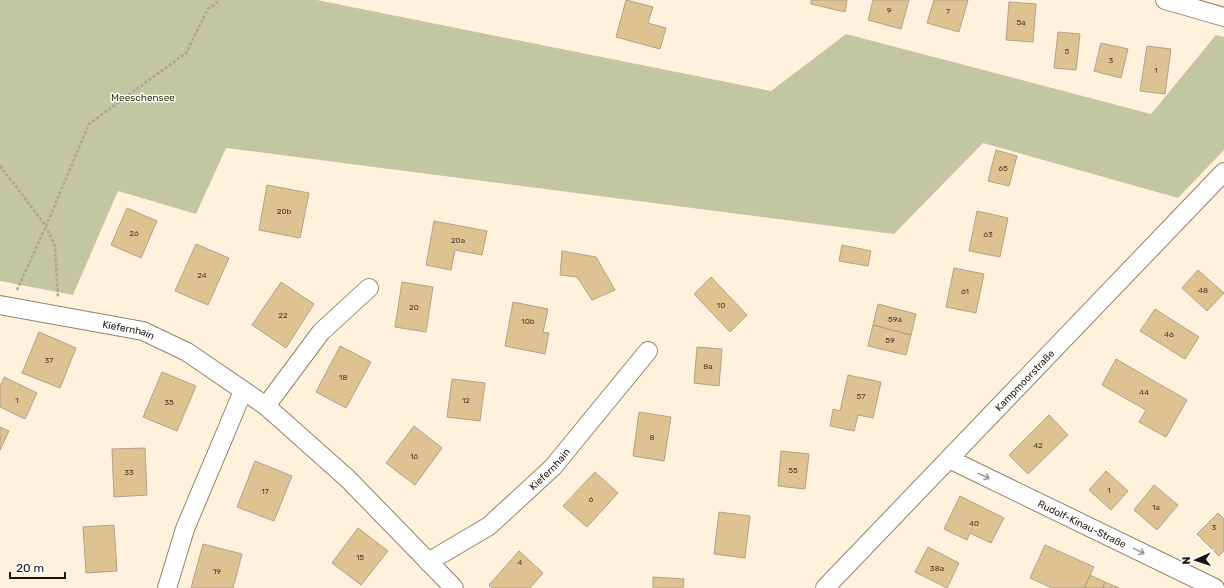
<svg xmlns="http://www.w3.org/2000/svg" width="1224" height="588" viewBox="0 0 1224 588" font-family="Rubik,sans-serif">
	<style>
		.green { fill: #c2c7a2 }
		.building { fill: #dfc292; stroke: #b1a188 }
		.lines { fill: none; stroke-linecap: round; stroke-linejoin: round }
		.minor-casing { stroke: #918269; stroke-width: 20 }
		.path { stroke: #b0a493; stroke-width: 2.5; stroke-dasharray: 3 2; stroke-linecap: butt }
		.minor { stroke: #fff; stroke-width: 18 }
		.oneway { stroke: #989691 }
		.labels { text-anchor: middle; stroke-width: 3; stroke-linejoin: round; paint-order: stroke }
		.number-label { font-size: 8px; fill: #4c402d }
		.park-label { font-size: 10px; fill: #303309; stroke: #fff }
		.street-label { font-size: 10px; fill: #1b150b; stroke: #fff }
	</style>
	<rect width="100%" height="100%" fill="#fff1dc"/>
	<path class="green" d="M0,0H317L771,91L846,34L1151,114L1216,35L1224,37V150L1178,198L983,143L894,234L226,148L196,214L118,191L73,295L0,281Z"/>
	<path class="building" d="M626,0L653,7L648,23L666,28L660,49L616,37Z
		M811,0H847L845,12L811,4Z
		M873,0H909L901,29L868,20Z
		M934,0H968L959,32L927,23Z
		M1009,2L1036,4L1033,42L1006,40Z
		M1058,32L1080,34L1076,70L1054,68Z
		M1101,43L1128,49L1121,78L1094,71Z
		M1147,46L1171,49L1165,94L1140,91Z
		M996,150L1017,156L1009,186L988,181Z
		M267,185L309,193L300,238L259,230Z
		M127,208L157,221L141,258L111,245Z
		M977,211L1008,218L1000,257L969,251Z
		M434,221L487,231L482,255L455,250L451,270L426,265Z
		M196,244L229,258L208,305L175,291Z
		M842,245L871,251L868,266L839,261Z
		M562,251L596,257L615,290L592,300L577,277L560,275Z
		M954,268L984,274L976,313L946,307Z
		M1198,270L1224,293L1207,311L1182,288Z
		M711,277L747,315L730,332L694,294Z
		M281,282L314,304L286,348L252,325Z
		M402,282L433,287L426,332L395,327Z
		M513,302L548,309L543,332L549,333L545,354L505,346Z
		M878,304L916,314L911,335L873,325Z
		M1155,309L1199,337L1185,359L1140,331Z
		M873,325L911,335L906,355L868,346Z
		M39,332L76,348L60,388L22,373Z
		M340,346L371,362L346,408L316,392Z
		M697,347L722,349L719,386L694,383Z
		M1116,359L1187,400L1166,437L1139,422L1146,410L1102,385Z
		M162,372L196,386L177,431L143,417Z
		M848,375L881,382L873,418L858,415L854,431L830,426L833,409L840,411Z
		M4,377L37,393L25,419L0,407V386Z
		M452,379L485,383L480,421L447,417Z
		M639,412L671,417L664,461L633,456Z
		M1049,415L1068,435L1028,474L1009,455Z
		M414,426L442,448L415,485L386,463Z
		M0,427L9,431L0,450Z
		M145,448L147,495L114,497L112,449Z
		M781,451L809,454L805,489L778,486Z
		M255,461L292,476L274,521L237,507Z
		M1106,471L1128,491L1111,510L1089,490Z
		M595,472L618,493L587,527L563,506Z
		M1154,485L1178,505L1157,530L1134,510Z
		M960,496L1004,518L991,543L970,533L967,540L944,529Z
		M719,512L750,516L745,558L714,554Z
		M1218,513L1224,519V551L1219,556L1197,534Z
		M114,525L117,571L86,573L83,527Z
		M358,528L388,551L361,585L332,563Z
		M203,544L242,554L233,588H191Z
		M1045,545L1094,567L1084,588H1052L1030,578Z
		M928,547L959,563L947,588L915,572Z
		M519,551L543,573L530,588H492L489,585Z
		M1090,575L1105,582L1102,588H1084Z
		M653,577L684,579L683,588H653Z
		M1105,582L1119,588H1102Z"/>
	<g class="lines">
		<defs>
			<g id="minor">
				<path d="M1165,0L1224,17"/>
				<path id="s1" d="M0,305L143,331L187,352L266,406L348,479L454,588"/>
				<path d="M266,406L321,332L369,288"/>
				<path id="s2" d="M949,459L1215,588"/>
				<path id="s3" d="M428,562L489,526L553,467L648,351"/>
				<path d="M167,588L185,529L243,391"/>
				<path id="s4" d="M825,588L1224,172"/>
			</g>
		</defs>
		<use href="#minor" class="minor-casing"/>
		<path class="path" d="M0,166L46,226L55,246L58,298
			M17,290L46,226L89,124L186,53L208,9L220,0"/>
		<use href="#minor" class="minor"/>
	</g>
	<defs><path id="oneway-shaft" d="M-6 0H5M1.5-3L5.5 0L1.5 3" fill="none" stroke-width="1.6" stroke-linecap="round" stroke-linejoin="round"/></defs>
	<g class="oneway">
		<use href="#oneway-shaft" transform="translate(984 476) rotate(26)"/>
		<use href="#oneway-shaft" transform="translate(1139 551) rotate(26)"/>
	</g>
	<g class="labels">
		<g class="number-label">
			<text x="889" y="13">9</text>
			<text x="948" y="14">7</text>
			<text x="1021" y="25">5a</text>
			<text x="1067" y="54">5</text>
			<text x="1111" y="63">3</text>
			<text x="1156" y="73">1</text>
			<text x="1003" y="171">65</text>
			<text x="284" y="214">20b</text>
			<text x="134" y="236">26</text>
			<text x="988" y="237">63</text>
			<text x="458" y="243">20a</text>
			<text x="202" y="278">24</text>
			<text x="1203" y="293">48</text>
			<text x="965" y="294">61</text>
			<text x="721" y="308">10</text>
			<text x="414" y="310">20</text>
			<text x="283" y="318">22</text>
			<text x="895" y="322">59a</text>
			<text x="528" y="324">10b</text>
			<text x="1169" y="337">46</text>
			<text x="890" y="343">59</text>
			<text x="49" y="363">37</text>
			<text x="708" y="369">8a</text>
			<text x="343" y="380">18</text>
			<text x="1144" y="395">44</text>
			<text x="861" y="399">57</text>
			<text x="17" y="403">1</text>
			<text x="466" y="403">12</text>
			<text x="169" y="405">35</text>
			<text x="652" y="440">8</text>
			<text x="1038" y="448">42</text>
			<text x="414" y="459">16</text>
			<text x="793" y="473">55</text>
			<text x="129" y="475">33</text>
			<text x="1109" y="493">1</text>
			<text x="265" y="494">17</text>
			<text x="591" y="502">6</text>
			<text x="1156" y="510">1a</text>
			<text x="974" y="526">40</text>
			<text x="1214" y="530">3</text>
			<text x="360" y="560">15</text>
			<text x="520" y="565">4</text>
			<text x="937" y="571">38a</text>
			<text x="217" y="574">19</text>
		</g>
		<g class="park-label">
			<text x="143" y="101">Meeschensee</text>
		</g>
		<g class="street-label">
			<text dy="4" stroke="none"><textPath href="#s1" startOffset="131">Kiefernhain</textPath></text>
			<text dy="4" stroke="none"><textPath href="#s4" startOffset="288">Kampmoorstraße</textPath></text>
			<text dy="4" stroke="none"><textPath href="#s3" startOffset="154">Kiefernhain</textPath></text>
			<text dy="4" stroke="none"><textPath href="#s2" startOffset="148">Rudolf-Kinau-Straße</textPath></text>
		</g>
	</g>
	<g transform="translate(1196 560) rotate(267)" stroke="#ffffff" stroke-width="3" paint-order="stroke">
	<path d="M0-3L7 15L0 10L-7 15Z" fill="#1b150b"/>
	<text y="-6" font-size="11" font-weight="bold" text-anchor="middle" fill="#1b150b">N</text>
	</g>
	<path d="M10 572v6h55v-6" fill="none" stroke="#1b150b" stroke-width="2"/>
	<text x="16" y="572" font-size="12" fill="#1b150b" stroke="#ffffff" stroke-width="3" paint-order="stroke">20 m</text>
</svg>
